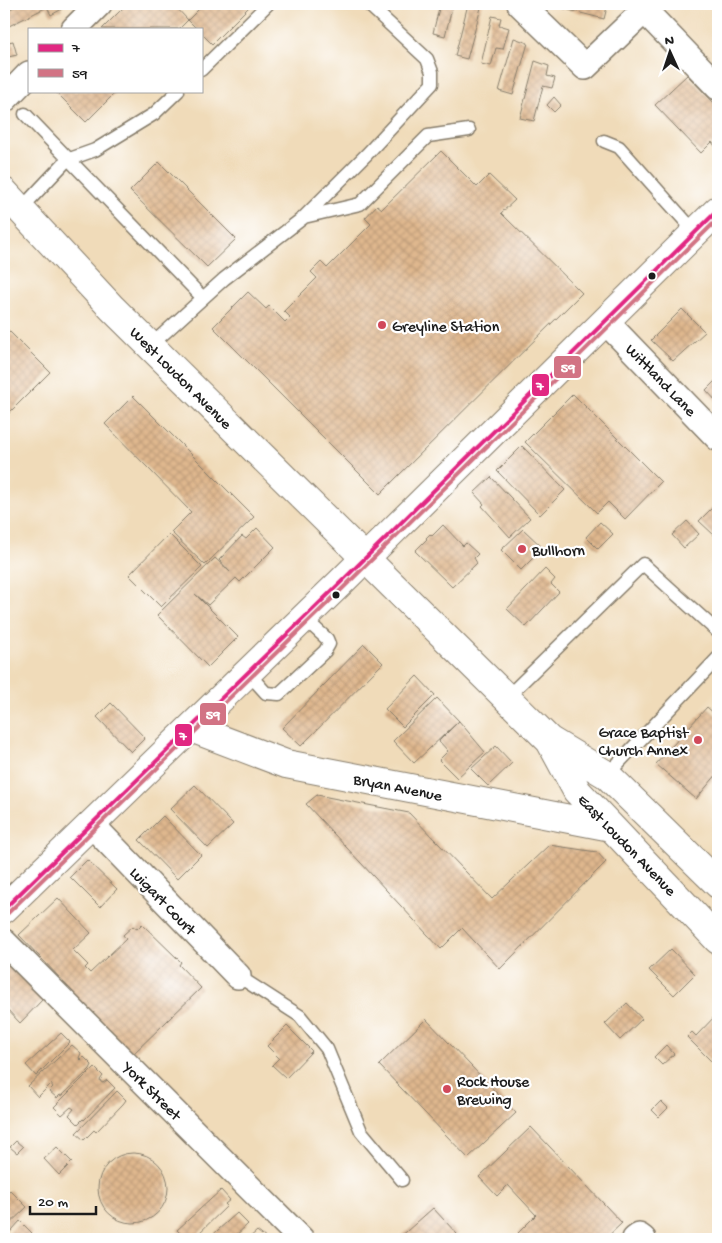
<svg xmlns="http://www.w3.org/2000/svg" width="722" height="1243" viewBox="0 0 722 1243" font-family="'Gochi Hand',sans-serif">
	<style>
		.building { fill: url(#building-cross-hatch) }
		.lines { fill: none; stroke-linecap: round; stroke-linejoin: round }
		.lane-casing { stroke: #867c6a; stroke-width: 15 }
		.street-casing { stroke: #867c6a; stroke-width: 28 }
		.secondary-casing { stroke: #867c6a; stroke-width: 30 }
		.lane { stroke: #fff; stroke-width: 12 }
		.street { stroke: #fff; stroke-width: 25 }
		.secondary { stroke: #fff; stroke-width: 28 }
		.bus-1-casing { stroke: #fff; stroke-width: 8 }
		.bus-2-casing { stroke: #fff; stroke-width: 8 }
		.bus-1 { stroke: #e12882; stroke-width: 4 }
		.bus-2 { stroke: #d27384; stroke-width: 4 }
		.bus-dot { fill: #1c1c1c; stroke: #fff; stroke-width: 2 }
		.poi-dot { fill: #d1495b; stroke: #fff; stroke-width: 2 }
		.labels { text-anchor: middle; stroke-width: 4.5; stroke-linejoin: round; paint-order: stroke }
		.poi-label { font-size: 16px; fill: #1c1c1c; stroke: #fff; text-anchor: start }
		.street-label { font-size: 16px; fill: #1c1c1c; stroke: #fff }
		.line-badge { stroke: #fff; stroke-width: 2 }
		.badge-label { font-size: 14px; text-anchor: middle; font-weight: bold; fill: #fff }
	</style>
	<defs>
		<pattern id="building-cross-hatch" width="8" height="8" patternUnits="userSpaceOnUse" patternTransform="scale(1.25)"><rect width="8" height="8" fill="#dfb78e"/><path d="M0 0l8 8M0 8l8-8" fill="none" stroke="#bf9d7a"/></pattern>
	</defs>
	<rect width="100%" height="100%" fill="#fff"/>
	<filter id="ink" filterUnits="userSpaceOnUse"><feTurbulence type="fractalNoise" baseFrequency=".02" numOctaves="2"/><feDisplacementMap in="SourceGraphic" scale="10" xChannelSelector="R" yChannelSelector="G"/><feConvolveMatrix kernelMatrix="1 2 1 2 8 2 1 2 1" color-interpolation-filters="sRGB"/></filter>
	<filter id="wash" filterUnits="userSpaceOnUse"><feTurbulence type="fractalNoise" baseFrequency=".0096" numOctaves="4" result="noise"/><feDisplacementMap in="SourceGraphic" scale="20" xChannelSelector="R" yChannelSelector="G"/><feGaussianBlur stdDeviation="1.12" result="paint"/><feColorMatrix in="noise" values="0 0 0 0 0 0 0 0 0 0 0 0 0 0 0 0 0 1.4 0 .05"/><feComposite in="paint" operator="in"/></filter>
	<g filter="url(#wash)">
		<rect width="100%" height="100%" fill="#f0dbb9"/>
		<g id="blocks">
			<path class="building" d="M20,4H60L62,9L51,15L47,7L7,27L4,20V12Z
				M127,4H173L188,20L204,4H252L212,44L201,33V29H197L188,20L179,29H102Z
				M440,4H453L445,36L433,33Z
				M468,4H482L467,59L455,56Z
				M546,4H595L607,7L604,19Z
				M492,16L501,18L499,25L509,28L503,49L496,48L491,66L481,64Z
				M514,38L528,43L513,95L499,91Z
				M13,41L17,55L4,58V43Z
				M535,61L549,66L547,76L555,78L552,88L543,86L534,121L520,118Z
				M687,75L718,107V143L715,146L712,142L701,153L655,105Z
				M55,91H117L86,122Z
				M554,97L561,105L554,112L547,105Z
				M441,151L477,187L489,175L515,200L501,213L582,293L380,494L213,327L248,292L266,309L269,306L285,322L290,317L284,311L317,278L311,272L321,262L327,268L371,224L365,218L377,205L382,209Z
				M159,162L236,239L207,267L130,191Z
				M682,309L705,332L673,361L651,340Z
				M4,326L50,372L8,414L4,410Z
				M718,378V403L706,390Z
				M573,394L661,482L625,519L608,502L597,513L525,442Z
				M133,396L254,517L205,565L171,532L191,512L105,424Z
				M522,446L565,490L540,515L497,471Z
				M491,477L530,518L510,537L482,506L484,504L474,493Z
				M718,502V534L714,535L699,521Z
				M687,521L699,534L684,548L672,535Z
				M600,522L613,534L598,549L586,537Z
				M443,525L463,546L466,543L478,554L474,558L477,563L452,587L415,551L427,539L426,538L430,534L432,536Z
				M257,528L275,547L240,582L236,578L208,605L195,594L238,637L208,667L157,615L215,558L230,572L219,560L242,536L246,539Z
				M523,529L543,548L521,570L501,550Z
				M169,534L202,567L161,607L129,575Z
				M545,569L555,579L551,584L559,592L526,627L507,609Z
				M364,644L383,663L301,746L282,728Z
				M417,676L435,695L403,727L385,709Z
				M437,698L459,721L414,763L393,741Z
				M111,703L145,738L131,752L97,717Z
				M707,707L718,717V773L696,799L656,764Z
				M459,721L485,752L457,778L439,760L448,751L439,741Z
				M496,746L512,763L488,786L471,769Z
				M195,785L233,824L208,848L170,809Z
				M317,795L409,813L492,899L549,845L597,852L606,862L500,969L462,928L441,949L306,804Z
				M163,816L201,855L177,879L139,840Z
				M87,860L117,889L100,907L70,877Z
				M58,898L91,933L73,950L88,965L85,968L90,973L126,939L123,935L133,926L137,929L142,924L181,962L179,965L201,988L131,1056L59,981L61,979L19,935Z
				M671,949L695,974L674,995L649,970Z
				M5,958L44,998L20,1023L4,1006Z
				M627,1003L642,1019L620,1040L605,1024Z
				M718,1013V1058L713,1063L687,1037L692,1032L696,1036Z
				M426,1019L516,1113L468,1158L379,1065Z
				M287,1026L312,1051L286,1078L272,1065L279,1058L267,1046Z
				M61,1033L70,1042L36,1076L26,1065Z
				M72,1045L81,1053L79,1058L81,1060L84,1057L92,1065L90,1069L62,1096L60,1095L57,1098L49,1091L53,1087L51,1084L38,1097L28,1086Z
				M666,1045L674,1054L662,1065L654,1057Z
				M95,1068L103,1076L100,1080L101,1082L103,1083L107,1080L115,1088L84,1120L83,1119L78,1124L69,1115L74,1109L71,1107L62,1115L54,1107L91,1070L92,1071Z
				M117,1091L126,1100L123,1104L96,1132L94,1130L84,1140L76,1133Z
				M661,1101L668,1108L659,1117L652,1110Z
				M531,1127L622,1223L605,1239H524L518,1233L536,1215L508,1185L497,1196L479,1177Z
				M16,1141L23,1147L17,1153L10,1147Z
				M57,1147L72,1162L59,1175L44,1159Z
				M98 1188a35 35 0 1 1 70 0a35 35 0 1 1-70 0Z
				M10,1190L27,1207L4,1229V1196Z
				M221,1190L230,1200L225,1204L227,1206L195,1237L186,1239L177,1230Z
				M433,1208L457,1234L451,1239H398Z
				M237,1213L248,1224L232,1239H208Z
				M20,1221L32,1233L26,1239H4Z
				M257,1231L267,1239H248Z"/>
		</g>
	</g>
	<g filter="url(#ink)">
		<use href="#blocks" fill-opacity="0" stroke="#867c6a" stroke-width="1"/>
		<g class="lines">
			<defs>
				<path id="lane" d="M201,70L268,4
					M25,114L203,298
					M604,141L619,147L695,232
					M20,210L67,160L95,150L154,114L178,91
					M304,217L360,204L428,136L469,130
					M150,346L224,279L303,218L367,154L432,84V72L427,59L368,4
					M247,672L266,693L279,694L325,651L329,644L327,639L304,618
					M507,697L643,564L718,632
					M607,775L718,658
					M238,976L300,1016L327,1049L361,1131L402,1180"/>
				<path id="street" d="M520,4L585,67L651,4
					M644,10L718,87
					M74,29L99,4
					M4,100L29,74
					M605,321L718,438
					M91,824L238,976
					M4,942L301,1239
					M635,1239L639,1236L643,1239"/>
				<path id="secondary" d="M4,192L112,308L549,740L607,775L718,884
					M191,728L286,764L611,827
					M550,741L577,791L718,940
					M4,909L340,583L718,210"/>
			</defs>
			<use href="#lane" class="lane-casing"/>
			<use href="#street" class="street-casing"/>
			<use href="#secondary" class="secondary-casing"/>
			<use href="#lane" class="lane"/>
			<use href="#street" class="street"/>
			<use href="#secondary" class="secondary"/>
			<defs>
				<path id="bus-1" d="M4,909L340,583L718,210"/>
				<path id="bus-2" d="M8,913L344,587L718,219"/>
			</defs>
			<use href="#bus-1" class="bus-1-casing"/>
			<use href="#bus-2" class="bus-2-casing"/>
			<use href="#bus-1" class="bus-1"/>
			<use href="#bus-2" class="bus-2"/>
		</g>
	</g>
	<g class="bus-dot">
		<circle cx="652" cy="276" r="4.5"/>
		<circle cx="336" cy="595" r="4.5"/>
	</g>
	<g class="poi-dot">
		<circle cx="382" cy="325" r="5"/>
		<circle cx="522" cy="549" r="5"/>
		<circle cx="698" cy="740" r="5"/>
		<circle cx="447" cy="1089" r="5"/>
	</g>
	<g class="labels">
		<g class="poi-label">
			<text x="392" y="331">Greyline Station</text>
			<text x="532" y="555">Bullhorn</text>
			<text x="688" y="737" text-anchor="end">Grace Baptist<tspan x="688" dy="18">Church Annex</tspan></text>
			<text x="457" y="1086">Rock House<tspan x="457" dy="18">Brewing</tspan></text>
		</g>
		<g class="street-label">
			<text transform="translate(182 377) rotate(45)" y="6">West Loudon Avenue</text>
			<text transform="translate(662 379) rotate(46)" y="6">Wittland Lane</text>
			<text transform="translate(398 786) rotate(11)" y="6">Bryan Avenue</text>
			<text transform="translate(628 844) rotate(46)" y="6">East Loudon Avenue</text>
			<text transform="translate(164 900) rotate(46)" y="6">Luigart Court</text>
			<text transform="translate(153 1090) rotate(45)" y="6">York Street</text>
		</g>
	</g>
	<g class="line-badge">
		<rect x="553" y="355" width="29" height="24" rx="5" fill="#d27384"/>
		<rect x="531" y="373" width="19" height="24" rx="5" fill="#e12882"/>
		<rect x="199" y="702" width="28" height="24" rx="5" fill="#d27384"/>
		<rect x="174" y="723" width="19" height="24" rx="5" fill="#e12882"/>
	</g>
	<g class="badge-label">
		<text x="568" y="372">59</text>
		<text x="540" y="390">7</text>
		<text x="213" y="719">59</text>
		<text x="183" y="740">7</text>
	</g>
	<rect width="722" height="1243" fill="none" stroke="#fff" stroke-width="20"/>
	<rect x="28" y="28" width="175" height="65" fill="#ffffff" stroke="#a4a4a4"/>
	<rect x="38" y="44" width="25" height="8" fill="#e12882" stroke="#a4a4a4"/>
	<text x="72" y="52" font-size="15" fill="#1c1c1c">7</text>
	<rect x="38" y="69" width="25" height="8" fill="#d27384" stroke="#a4a4a4"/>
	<text x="72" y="78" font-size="15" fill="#1c1c1c">59</text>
	<g transform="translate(670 52) rotate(357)" stroke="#ffffff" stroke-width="4" paint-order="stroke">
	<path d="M0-4L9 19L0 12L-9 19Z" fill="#1c1c1c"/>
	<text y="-8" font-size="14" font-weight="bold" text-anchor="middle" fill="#1c1c1c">N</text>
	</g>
	<path d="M30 1206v8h66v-8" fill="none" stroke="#1c1c1c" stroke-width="2.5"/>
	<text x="38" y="1206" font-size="15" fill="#1c1c1c" stroke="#ffffff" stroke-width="4" paint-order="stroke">20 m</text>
</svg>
